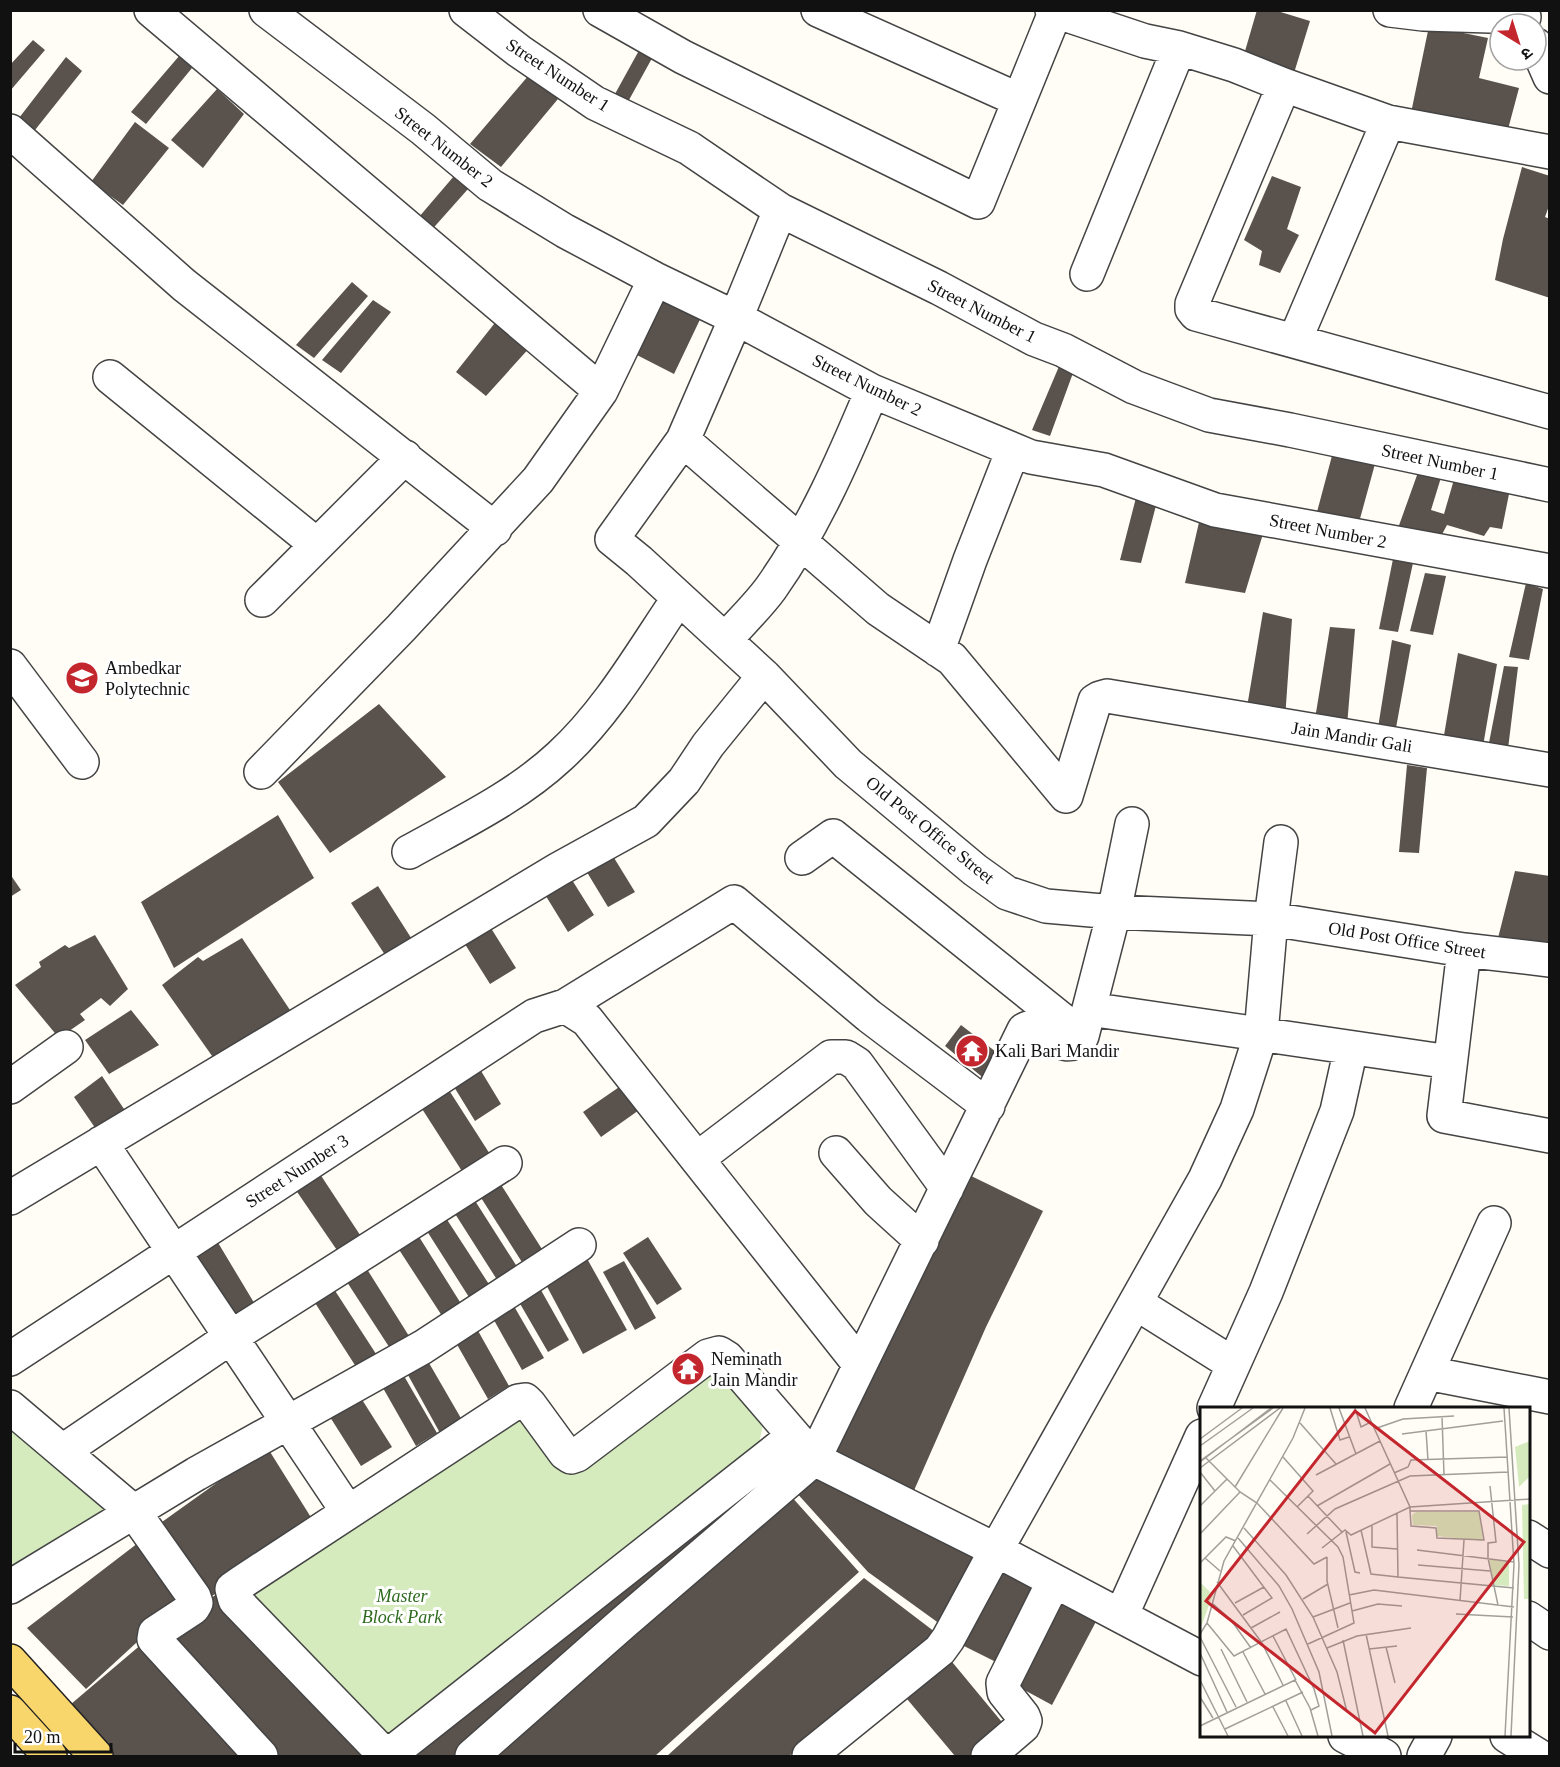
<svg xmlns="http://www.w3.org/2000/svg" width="1560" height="1767" viewBox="0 0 1560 1767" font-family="'Times New Roman','Noto Sans Devanagari',serif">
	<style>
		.green { fill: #d5ebbd }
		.building { fill: #5a524d }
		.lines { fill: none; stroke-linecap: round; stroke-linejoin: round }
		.minor-casing { stroke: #444; stroke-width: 36 }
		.major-casing { stroke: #222; stroke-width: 36 }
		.minor { stroke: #fff; stroke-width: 33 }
		.major { stroke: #f9d66b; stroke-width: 33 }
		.labels { text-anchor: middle; stroke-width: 6; stroke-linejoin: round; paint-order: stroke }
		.street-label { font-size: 18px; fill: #111; stroke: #fff }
		.poi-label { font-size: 18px; fill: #111; stroke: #fff; text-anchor: start }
		.park-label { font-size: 18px; font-style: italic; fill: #2f6b1f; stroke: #fff }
		.inset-road { fill: none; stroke: #a09f9a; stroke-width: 1.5 }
		.view { fill: #c4262e; fill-opacity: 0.15; stroke: #c4262e; stroke-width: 3 }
		.inset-edge { fill: none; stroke: #111; stroke-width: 3 }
	</style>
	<rect width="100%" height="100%" fill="#fffdf5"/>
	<path class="green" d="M712,1366L764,1421L756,1456L390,1742L238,1590L523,1412L569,1474Z
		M10,1418L121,1514L10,1578Z"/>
	<path class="building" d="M1257,10H1274L1310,21L1294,73L1243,58Z
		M1429,26L1488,38L1479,78L1519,88L1507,133L1411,113Z
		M33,40L45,50L10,91V65Z
		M642,45L656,51L624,109L610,103Z
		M180,55L192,68L146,124L131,112Z
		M66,57L82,71L35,130L19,118Z
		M535,68L563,93L501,167L470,144Z
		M217,89L244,114L203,168L171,140Z
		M135,122L169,148L123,205L91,182Z
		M1522,167L1550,176V203L1545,217L1550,219V269L1548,277L1550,278V298L1495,280L1503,239Z
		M460,169L476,180L428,234L413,224Z
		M1272,176L1301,187L1287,229L1299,235L1280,273L1259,265L1262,251L1244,240Z
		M352,282L368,296L314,358L296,345Z
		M656,286L705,309L674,374L631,352Z
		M373,300L391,312L341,373L322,360Z
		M498,319L532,345L486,396L456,372Z
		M1063,357L1077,362L1050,436L1032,430Z
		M1333,452L1375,464L1358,526L1317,512Z
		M1421,464L1443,471L1431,510L1444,514L1455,476L1509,494L1502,529L1490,527L1484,536L1447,525L1439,540L1397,531Z
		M1139,486L1159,494L1141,563L1120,560Z
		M1203,505L1266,524L1245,593L1185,583Z
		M1393,559L1413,563L1398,632L1379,629Z
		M1425,573L1446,576L1433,635L1410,631Z
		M1526,583L1543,589L1529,660L1509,657Z
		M1263,612L1292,619L1285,719L1246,713Z
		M1330,627L1355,629L1347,726L1314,725Z
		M1392,640L1411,645L1394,739L1377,734Z
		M1458,653L1497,664L1482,752L1442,747Z
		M1504,666L1518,667L1507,757L1487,753Z
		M379,704L446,777L330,853L278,782Z
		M1407,765L1427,768L1419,853L1399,852Z
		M278,815L314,878L174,968L141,902Z
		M608,848L635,892L608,907L582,864Z
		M1515,871L1550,876V945L1497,942Z
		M567,872L594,915L568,932L541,888Z
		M10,874L21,890L10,897Z
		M378,886L415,944L389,961L351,903Z
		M489,925L516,968L490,984L463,941Z
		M95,935L128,989L110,1006L101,998L80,1014L85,1020L59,1038L15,985L41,967L39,962L65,945L69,948Z
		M242,938L290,1010L217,1063L162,985L198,957L203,961Z
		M131,1010L159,1045L109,1074L85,1040Z
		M961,1025L1000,1055L987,1081L945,1046Z
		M475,1061L501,1104L475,1121L448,1077Z
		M102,1076L130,1118L102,1138L74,1097Z
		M625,1083L642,1108L601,1137L583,1112Z
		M445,1084L495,1162L467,1179L417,1101Z
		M316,1168L366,1244L343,1259L291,1183Z
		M965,1173L1043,1211L986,1327L912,1495L828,1455Z
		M498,1180L547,1257L527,1270L478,1193Z
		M472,1196L521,1273L501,1286L452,1209Z
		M444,1215L494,1292L474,1305L425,1228Z
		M416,1232L465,1310L446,1322L396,1245Z
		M214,1236L259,1311L231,1329L181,1253Z
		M648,1237L682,1289L657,1305L623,1253Z
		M585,1255L627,1330L583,1354L543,1279Z
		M624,1261L656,1318L635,1330L603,1272Z
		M365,1266L414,1344L395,1356L345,1279Z
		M330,1283L380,1360L360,1373L310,1295Z
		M537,1283L569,1340L548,1352L515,1295Z
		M511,1301L544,1358L522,1370L490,1313Z
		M477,1329L509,1386L488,1399L455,1341Z
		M429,1363L462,1420L440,1433L408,1375Z
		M404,1376L437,1433L416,1446L383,1388Z
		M361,1398L392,1447L361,1466L330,1417Z
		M267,1447L317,1527L253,1572L210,1597L155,1527Z
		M792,1447L802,1458L460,1756H401Z
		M816,1471L982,1553L940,1624L868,1572L795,1491Z
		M790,1495L859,1572L655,1756H492Z
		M138,1543L185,1598L86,1689L27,1628Z
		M995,1560L1049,1587L1008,1668L954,1641Z
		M864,1578L935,1632L789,1756H667Z
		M1056,1591L1100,1614L1052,1705L1013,1684Z
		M219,1592L378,1756H273L161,1638Z
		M143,1643L251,1756H106L64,1710Z
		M948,1657L1006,1727L972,1756H955L902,1693Z"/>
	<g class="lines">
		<defs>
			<path id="minor" d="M151,10L601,391
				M266,10L423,129L490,185L565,231L655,279L736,318L872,391L1031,457L1104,470L1215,510L1550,571
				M466,10L519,51L595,103L689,148L780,210L939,288L1034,339L1063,350L1134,387L1209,415L1290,430L1550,485
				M600,10L683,57L978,202L1056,10
				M818,10L1019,100
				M1052,10L1145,41L1179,48L1234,65L1284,85L1388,122L1550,152
				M1390,10L1423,14L1524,17
				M1536,45L1550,77
				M1284,85L1192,304V309L1196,314L1550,412
				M10,131L184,285L495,529
				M780,210L736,318L683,440L612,539L639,561L764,676L848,764L975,870L1007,893L1046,906L1114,912L1271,919L1464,950L1550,960
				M1087,274L1179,48
				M1295,340L1388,122
				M110,377L317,545
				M683,440L878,609L952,659L1066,796
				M262,600L405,457
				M725,640C740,623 758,606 771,588C814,527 843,460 872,391
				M938,650L970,560L1013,450
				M10,666L82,762
				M261,772L401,628L538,480L601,391L655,279
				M1066,796L1095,701L1100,698L1107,696L1550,770
				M409,852C461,823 516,797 560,756C608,712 642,652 678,599
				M802,858L833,836L1081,1035
				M1464,950L1444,1116L1550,1136
				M565,1006L734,902L869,1016L988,1106
				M1089,1009L1450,1062
				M10,1087L66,1047
				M101,1143L348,1512
				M836,1153L878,1201L922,1241
				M697,1159L831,1057H846L857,1064L947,1188
				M10,1198L559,869L646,821L684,781L708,745L764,676
				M1136,1303L1233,1364
				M10,1359L534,1016L565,1006L587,1020L860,1365
				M1427,1373L1550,1397
				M10,1407L134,1512L194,1597L196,1603L193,1608L155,1633L154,1639L261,1756
				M1214,1408L1266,1292L1337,1111L1351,1048
				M1411,1408L1494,1223
				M794,1436L398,1748L388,1751L379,1749L235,1600L232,1589L242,1582L518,1401L525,1400L530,1405L565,1453L571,1457L577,1455L708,1356L719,1353L727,1358L814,1459L996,1550L1202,1659
				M63,1451L231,1337L505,1163
				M1528,1537L1550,1551
				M10,1587L196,1474L423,1347L579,1245
				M1121,1616L1202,1436
				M1528,1618L1550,1633
				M1345,1736L1384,1756
				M1507,1736L1539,1756
				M472,1756L623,1623L814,1459L1024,1030C1046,1016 1060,1061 1082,1036L1114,912L1132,824
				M809,1756L940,1650L948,1639L996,1550L1205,1179L1237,1109L1261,1034L1271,919L1281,842
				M988,1756L1023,1726L1025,1721L1023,1716L1004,1692L1003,1683L1054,1581
				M1424,1756L1435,1736"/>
			<path id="major" d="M10,1661L96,1756
				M10,1712L50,1756"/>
		</defs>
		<use href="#minor" class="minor-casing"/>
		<use href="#major" class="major-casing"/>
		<use href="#minor" class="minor"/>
		<use href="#major" class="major"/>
	</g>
	<defs>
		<symbol id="university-disc" viewBox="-11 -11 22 22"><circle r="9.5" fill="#c4262e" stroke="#fff"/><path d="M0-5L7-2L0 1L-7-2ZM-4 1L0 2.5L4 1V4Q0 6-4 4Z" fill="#fff"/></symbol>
		<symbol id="temple-disc" viewBox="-11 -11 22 22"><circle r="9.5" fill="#c4262e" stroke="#fff"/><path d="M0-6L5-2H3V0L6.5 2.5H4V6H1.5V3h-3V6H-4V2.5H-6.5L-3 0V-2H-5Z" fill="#fff"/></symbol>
	</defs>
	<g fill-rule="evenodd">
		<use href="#university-disc" x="63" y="659" width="38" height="38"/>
		<use href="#temple-disc" x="953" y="1032" width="38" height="38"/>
		<use href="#temple-disc" x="669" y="1350" width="38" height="38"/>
	</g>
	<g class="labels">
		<g class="street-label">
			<text transform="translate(558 75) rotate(33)" y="6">Street Number 1</text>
			<text transform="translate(444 147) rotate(38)" y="6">Street Number 2</text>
			<text transform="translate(982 311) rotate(27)" y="6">Street Number 1</text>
			<text transform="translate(867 385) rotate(26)" y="6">Street Number 2</text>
			<text transform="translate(1440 462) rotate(12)" y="6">Street Number 1</text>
			<text transform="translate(1328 531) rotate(11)" y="6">Street Number 2</text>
			<text transform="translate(1352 737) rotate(9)" y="6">Jain Mandir Gali</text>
			<text transform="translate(930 830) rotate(39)" y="6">Old Post Office Street</text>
			<text transform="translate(1407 940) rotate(9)" y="6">Old Post Office Street</text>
			<text transform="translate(297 1171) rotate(-33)" y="6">Street Number 3</text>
		</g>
		<g class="poi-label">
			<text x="105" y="674">Ambedkar<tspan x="105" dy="21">Polytechnic</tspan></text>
			<text x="995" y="1057">Kali Bari Mandir</text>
			<text x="711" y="1365">Neminath<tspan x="711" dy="21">Jain Mandir</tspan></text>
		</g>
		<g class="park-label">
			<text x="402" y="1602">Master<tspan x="402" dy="21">Block Park</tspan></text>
		</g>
	</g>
	<g transform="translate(1200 1407)">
		<rect width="330" height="330" fill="#fffdf5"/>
		<path d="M330,34V69L319,80L315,40ZM330,97V192H324L322,98ZM216,105H279L283,134L237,129V119L213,118L212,108ZM289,152L309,155V179L294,178ZM2,177L13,188L0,222V178Z" fill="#d5ebbd"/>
		<path class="inset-road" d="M130,1L140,33L149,30M139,1L156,47M155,1L161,20L171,15M165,1L210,100V104L211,118V119L236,121L237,131L284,133L279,104H210M304,1L314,157L305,329M309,1L319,158L311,329M242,9L244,68M100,16L136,57M174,22L203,12L254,9M226,24L228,53M202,27L303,14M0,32L42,1M0,39L53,1M83,50L113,84L97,100M6,51L40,85L57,96L114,157L127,150M0,54L73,1M0,55L71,1M0,61L80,1M0,65L15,84M194,66L208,60L211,53L307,50M116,68L180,34M70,73L138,140L143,150L154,216L108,237M290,79L296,135L288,136V151L298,198M35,80L83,1M108,89L142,125M0,99L27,72M117,99L190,57M197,106L198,170L314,181M172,118V140L197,142M44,121L86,168L113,210L137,265L147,305M161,123L171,167L198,170M146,125L155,165L160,166M0,127L40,85M107,127L135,102L210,69L308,65M38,131L79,179L92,202L119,265L132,329M33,139L72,191L43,208M122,141L145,123L151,128L210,100L330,92M217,143L314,155M127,150V174L138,221M5,151L20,164M0,156L26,130L36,134M218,158L290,164M17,175L62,236L83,278M149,188L174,183L314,200M103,192L128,177M260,194L264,133M12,196L31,213L51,241M35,196L64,180M152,204L178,197L202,199M256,207L313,210M113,210L150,196M7,216L34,249L86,222L114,282L119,299L111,303M51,221L80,205M0,227L7,216L24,154L93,31L105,1M166,227L188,329M73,229L96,273M0,230L36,300M143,233L163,329M186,240L195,276M127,241L157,229L211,221M21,242L47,295M169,242L197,239M43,245L65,287M0,246L27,305M0,273L28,329M0,290L13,311M86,294L102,329M73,300L88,329M0,319L95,273L110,301L118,329M25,322L103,285"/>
		<path class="view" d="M155,4L324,135L175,326L6,194Z"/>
		<rect width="330" height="330" class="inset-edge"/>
	</g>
	<rect width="1560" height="1767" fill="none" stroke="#111111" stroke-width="24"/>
	<g transform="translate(1518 42) rotate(142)"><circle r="28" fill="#ffffff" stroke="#a0a0a0" stroke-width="1.5"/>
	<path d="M0-4.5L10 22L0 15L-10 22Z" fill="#c4262e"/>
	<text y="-9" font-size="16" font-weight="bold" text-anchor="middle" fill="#111111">उ</text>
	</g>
	<path d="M15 1743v9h96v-9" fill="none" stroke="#111111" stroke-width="3"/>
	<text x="24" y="1743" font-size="18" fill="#111111" stroke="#ffffff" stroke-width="4.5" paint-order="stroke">20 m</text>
</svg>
